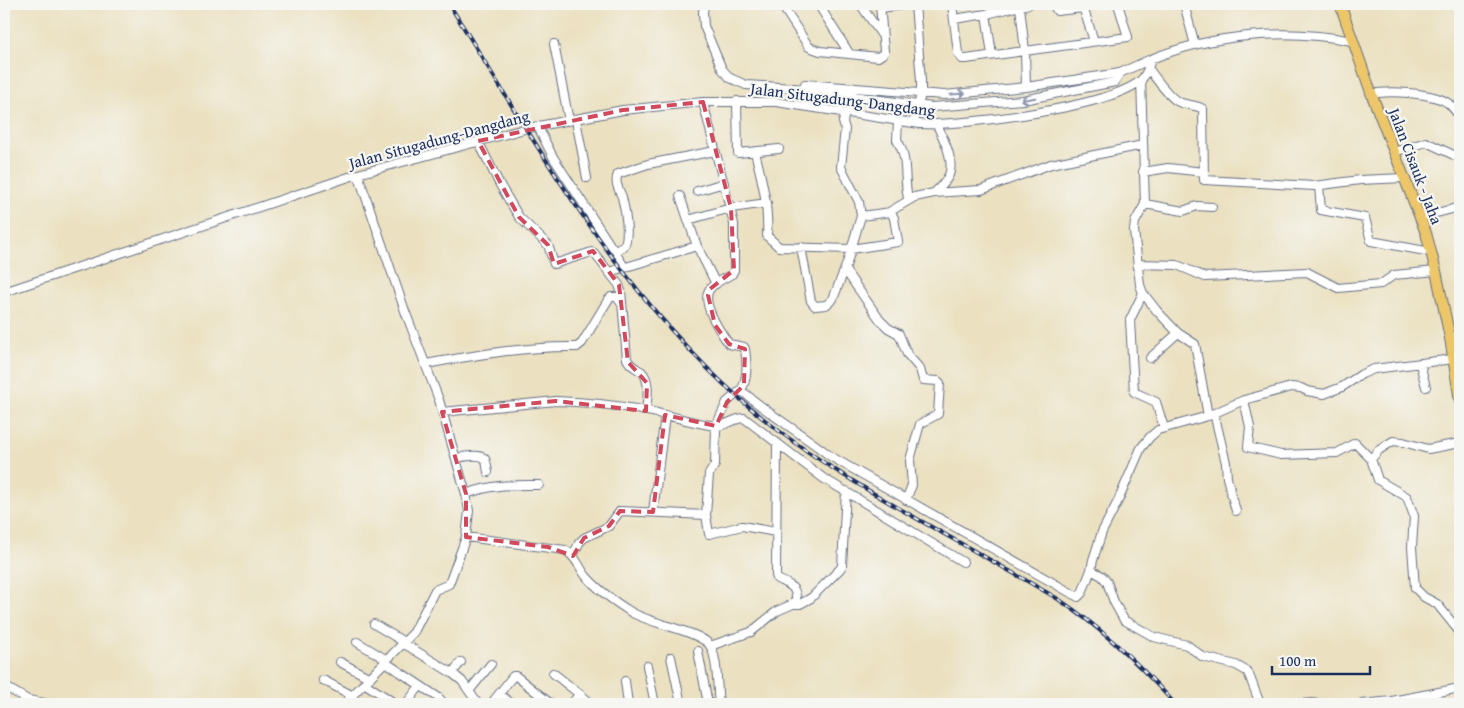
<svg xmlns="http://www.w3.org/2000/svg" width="1464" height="708" viewBox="0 0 1464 708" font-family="'Gentium Book Plus',serif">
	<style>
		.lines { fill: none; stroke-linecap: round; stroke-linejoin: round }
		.minor-casing { stroke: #646d81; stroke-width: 10 }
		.major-casing { stroke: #646d81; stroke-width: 12 }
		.minor { stroke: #fff; stroke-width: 8 }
		.major { stroke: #ecc669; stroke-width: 10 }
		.rail-casing { stroke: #1b2f5e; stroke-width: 4 }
		.rail { stroke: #f6f6f2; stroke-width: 2; stroke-dasharray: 5.5; stroke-linecap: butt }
		.oneway { stroke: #8d97ae }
		.marked { fill: none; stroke: #d1495b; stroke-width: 4; stroke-dasharray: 10 6; stroke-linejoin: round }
		.labels { text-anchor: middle; stroke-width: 4.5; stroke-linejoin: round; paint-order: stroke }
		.street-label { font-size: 16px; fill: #1b2f5e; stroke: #f6f6f2 }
	</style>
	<rect width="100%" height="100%" fill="#f6f6f2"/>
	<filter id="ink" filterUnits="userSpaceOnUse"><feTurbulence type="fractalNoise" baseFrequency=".02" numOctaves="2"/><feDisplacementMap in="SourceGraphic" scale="10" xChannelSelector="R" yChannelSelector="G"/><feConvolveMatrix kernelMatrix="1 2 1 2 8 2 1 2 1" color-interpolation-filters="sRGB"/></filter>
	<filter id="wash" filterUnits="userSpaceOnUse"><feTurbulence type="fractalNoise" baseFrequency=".0096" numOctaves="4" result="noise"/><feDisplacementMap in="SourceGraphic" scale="20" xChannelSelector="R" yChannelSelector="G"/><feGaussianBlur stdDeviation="1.12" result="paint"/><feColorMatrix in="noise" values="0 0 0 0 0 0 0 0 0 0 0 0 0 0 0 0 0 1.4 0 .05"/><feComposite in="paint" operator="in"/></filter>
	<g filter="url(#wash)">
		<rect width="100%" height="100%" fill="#ebe1c1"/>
	</g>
	<g filter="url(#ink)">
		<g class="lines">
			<defs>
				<path id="minor" d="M704,4L703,13L704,26L722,69L730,78L746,85L794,88L932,107L1023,100L1115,82L1120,73
					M781,4L809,47L820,51L878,57L884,53V51L880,4
					M818,4L849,53
					M860,4L883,37
					M952,4L958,53L962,59H966L1128,37L1118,4
					M1053,4L1057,11L1083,8
					M1082,4L1094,41
					M1184,4L1195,45
					M1020,7L1025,51L1026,87
					M881,8L910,4
					M986,14L992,55
					M954,19L986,14L1029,4
					M554,44L569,121
					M1148,68C1155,77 1168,96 1177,101C1185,106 1196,104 1203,109L1204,180L1314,186L1360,180L1404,178
					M1141,80L1145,204L1135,222L1134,230L1140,285L1143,293L1157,311L1178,333L1195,344L1208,416
					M805,84L944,95L1026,87L1120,73L1151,59
					M1372,94C1389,90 1434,93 1448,103C1453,107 1457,113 1460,118
					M737,101L738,153L779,149
					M703,102L734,224V270L732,274C725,278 713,283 709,290C701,304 721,333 729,344L744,347L745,349C747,361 748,380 741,390C768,414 801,433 830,456L1078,597L1082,593L1091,570
					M576,120L587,178
					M898,121L897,140C909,159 903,176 908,198H910L934,193L981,190L1051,164L1143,145
					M914,122L921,94V81L915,4
					M538,127L553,157L625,268
					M478,141L500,185L519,217L548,245L554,264L592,252L594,253L619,285L621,291L627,359C630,366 636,368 642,372C651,381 647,400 646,411
					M755,152C762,180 769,207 767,236L779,247L851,249L898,242L894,218L891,212L861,216
					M1394,152L1426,142L1460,158
					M1143,172L1168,168L1204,172
					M1319,186L1321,210L1365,218L1371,241L1431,252
					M697,191L724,183
					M934,193C939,188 946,182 949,175C955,160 943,138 937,125
					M1145,204L1183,211L1197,206L1212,207
					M889,212L913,198
					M1421,217L1460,207
					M688,220L731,208L767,203
					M697,246L716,284
					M801,247L811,301L815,306L826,305L833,299L847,263L861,216L859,202L841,167L845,129L843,122L845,113
					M615,251L624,246C630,236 625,209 622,197C619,189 614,183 618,174L648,164L715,151
					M1138,264L1177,265L1205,277L1307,272L1338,288L1381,284L1394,275L1436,271
					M845,270L880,320L888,328L899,334L907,354L920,369L923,380L938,381L940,383L938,414L920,424L910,460L912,485L906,500
					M609,272L697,246L680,196
					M4,292L358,174L528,128L623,110L703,102H776L920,124C961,126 1115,107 1142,79C1147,74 1149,66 1151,59C1213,34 1287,28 1352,41
					M1143,293L1130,320L1134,392L1156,402L1164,428
					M1450,338L1460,335
					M1150,358L1178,333
					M426,364C476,355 526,346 577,347L582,343L608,300L611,297H617L621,303
					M1420,364L1426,387
					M741,390L727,402L716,426L715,465L709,474L706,515L709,534L742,526L776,532
					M1244,400L1250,427L1248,447L1281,455L1337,453L1355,443L1371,459L1378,480L1407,497L1414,516L1412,547L1415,588L1424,597L1437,604L1458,630L1460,645
					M442,412L556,401C587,402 617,405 647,411C670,415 692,423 715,426C725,427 734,418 744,418L823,478L963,562
					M1214,413L1226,463L1227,478L1236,511
					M777,443L776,575L777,579C786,583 797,586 796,599L793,604
					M456,458C463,457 480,453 485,459C487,462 487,468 488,472
					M1371,459L1379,450L1393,441L1403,442L1428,449L1460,443
					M466,494C494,484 510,485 539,485
					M653,512L665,415
					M466,537L565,550C576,556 579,567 586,576C599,591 615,602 631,612C651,624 695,630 709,644C718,654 717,690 719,704
					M573,556L579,543L584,538L609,526L620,511L706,515
					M374,624L404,642
					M357,642L387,660
					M403,643L452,673L462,681L478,704
					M710,646L751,632L777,611L793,604H800L811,598L840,569L842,566L846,491
					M698,651L708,704
					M671,657L681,704
					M340,662L370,678
					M385,662L439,698L444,704
					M647,666L655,704
					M452,673L461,662
					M553,673L592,704
					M323,680L353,696
					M625,681L628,704
					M364,683L396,704
					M4,686L28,700L49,704
					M469,691L491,664
					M499,694L512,704
					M344,704L414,632L435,590L449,584L466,537L469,511L466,494L439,400L405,311L358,174
					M406,704L420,686
					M491,704L513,676H516L551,704
					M571,704L580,694
					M1260,704L1248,672L1236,665L1203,657L1187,645L1154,637L1124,620L1114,602L1107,582L1102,576L1091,570L1093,560L1102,532L1118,501L1141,448L1150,437L1158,430L1208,416L1244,400L1291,387L1301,388L1307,391L1324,394L1342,387L1362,374L1374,369L1453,359
					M1301,704L1311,703L1322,704
					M1362,704L1392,701L1460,688"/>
				<path id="major" d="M1340,4L1373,98L1426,233L1436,271L1450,338L1460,401"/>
			</defs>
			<use href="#minor" class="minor-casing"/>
			<use href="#major" class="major-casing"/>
			<use href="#minor" class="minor"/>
			<use href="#major" class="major"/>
			<defs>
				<path id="rail" d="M449,4C536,143 616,289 740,399C795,448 858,485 921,521C967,547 1012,572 1058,599C1102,628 1139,664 1175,704"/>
			</defs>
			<use href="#rail" class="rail-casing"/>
			<use href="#rail" class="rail"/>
		</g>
		<defs><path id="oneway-shaft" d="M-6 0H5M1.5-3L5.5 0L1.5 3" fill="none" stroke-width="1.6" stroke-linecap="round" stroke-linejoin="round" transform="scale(1.25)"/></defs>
		<g class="oneway">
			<use href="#oneway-shaft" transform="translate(958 94) rotate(-6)"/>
			<use href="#oneway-shaft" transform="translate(1028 99) rotate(171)"/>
		</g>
	</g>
	<path class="marked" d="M703,102L731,208L734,270L710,289L708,295L715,325L729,344L745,349L744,385L727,402L716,426L665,415L653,512L620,511L609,526L584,538L573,556L548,547L466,537V494L442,412L556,401L646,411L647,383L628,362L619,285L593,251L554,264L548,245L519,217L478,141L623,110Z"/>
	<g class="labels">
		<g class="street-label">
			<text transform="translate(843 99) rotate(7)" y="6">Jalan Situgadung-Dangdang</text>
			<text transform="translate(439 139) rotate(-15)" y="6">Jalan Situgadung-Dangdang</text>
			<text transform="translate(1416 166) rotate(69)" y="6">Jalan Cisauk - Jaha</text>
		</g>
	</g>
	<rect width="1464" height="708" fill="none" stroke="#f6f6f2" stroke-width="20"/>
	<path d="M1272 666v8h98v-8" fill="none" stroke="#1b2f5e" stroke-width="2.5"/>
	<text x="1279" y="666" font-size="15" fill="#1b2f5e" stroke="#f6f6f2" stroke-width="4" paint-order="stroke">100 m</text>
</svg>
